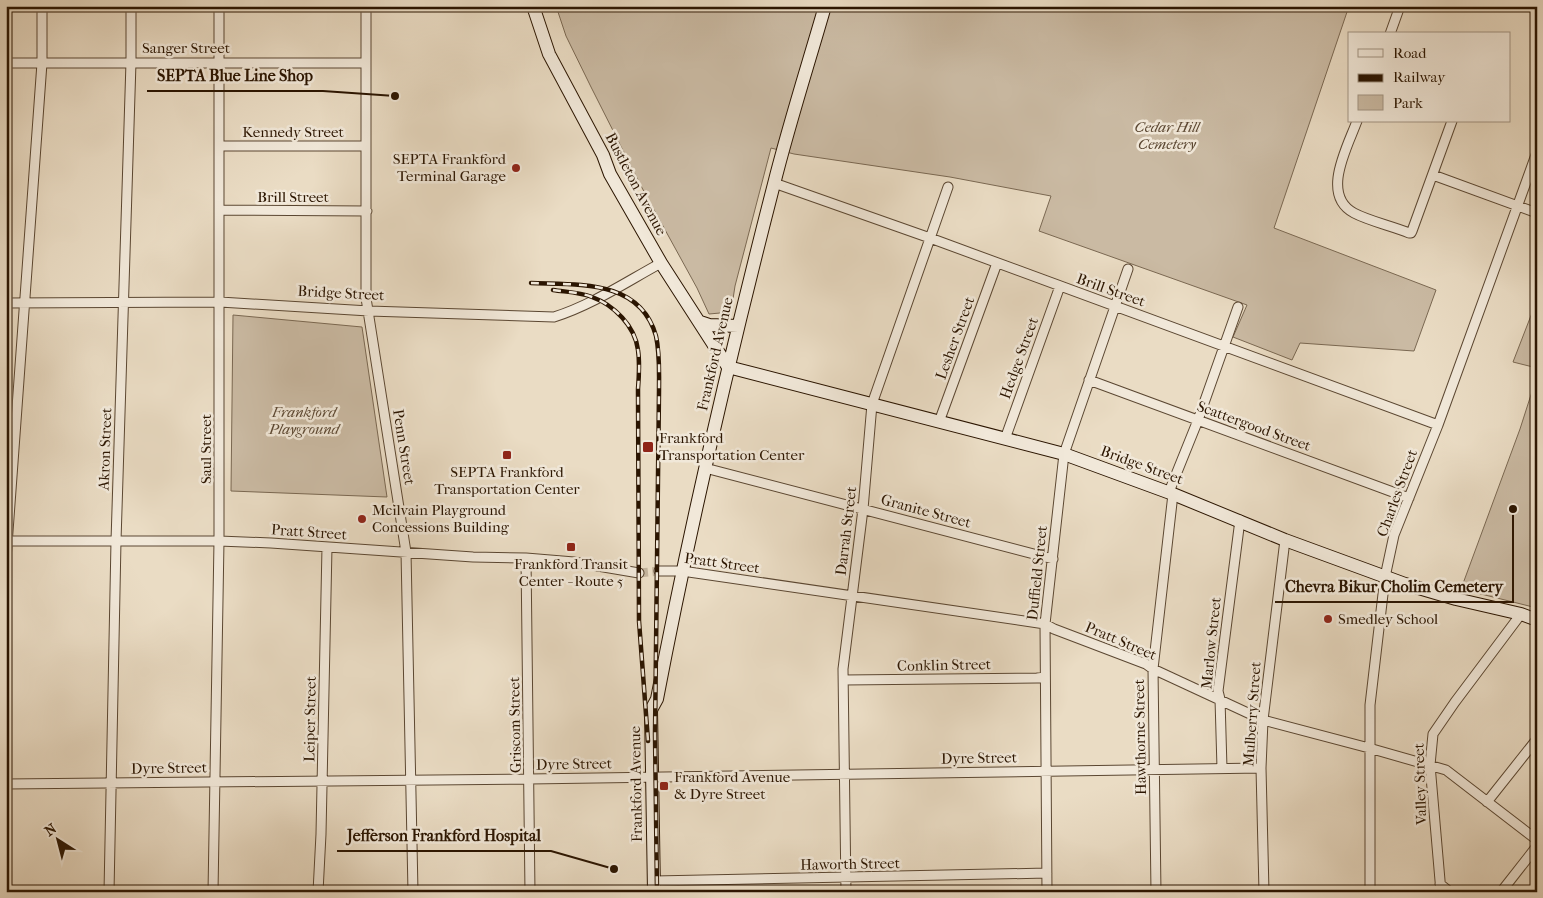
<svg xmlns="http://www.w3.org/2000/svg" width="1543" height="898" viewBox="0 0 1543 898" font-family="'IM FELL French Canon',serif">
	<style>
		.green { fill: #cabaa3; stroke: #7a6852 }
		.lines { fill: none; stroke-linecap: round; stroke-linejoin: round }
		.minor-tunnel { stroke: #c4b49d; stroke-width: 9; stroke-dasharray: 9 4.5; stroke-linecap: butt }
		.minor-casing { stroke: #5b4732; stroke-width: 11 }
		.secondary-casing { stroke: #2b1501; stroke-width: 14 }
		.minor { stroke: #f1e8d9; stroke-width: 9 }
		.secondary { stroke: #f1e8d9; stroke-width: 12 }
		.rail-casing { stroke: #2b1501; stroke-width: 4.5 }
		.rail { stroke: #f1e8d9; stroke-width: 2.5; stroke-dasharray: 8; stroke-linecap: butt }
		.poi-dot { fill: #8f2418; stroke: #f1e8d9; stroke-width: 2 }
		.labels { text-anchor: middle; stroke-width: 5; stroke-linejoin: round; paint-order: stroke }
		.street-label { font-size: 15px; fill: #2b1501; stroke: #f1e8d9 }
		.park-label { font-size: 15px; font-style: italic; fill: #5b4732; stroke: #f1e8d9 }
		.poi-label { font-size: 15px; fill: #2b1501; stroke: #f1e8d9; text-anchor: start }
		.leader { fill: none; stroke: #2b1501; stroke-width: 2 }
		.callout-dot { fill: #2b1501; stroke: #f1e8d9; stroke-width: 2 }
		.callout-label { font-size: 16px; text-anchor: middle; font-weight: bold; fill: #2b1501; stroke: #f1e8d9; stroke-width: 5; stroke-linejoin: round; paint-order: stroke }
	</style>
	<rect width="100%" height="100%" fill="#eadcc4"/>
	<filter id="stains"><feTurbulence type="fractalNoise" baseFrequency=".004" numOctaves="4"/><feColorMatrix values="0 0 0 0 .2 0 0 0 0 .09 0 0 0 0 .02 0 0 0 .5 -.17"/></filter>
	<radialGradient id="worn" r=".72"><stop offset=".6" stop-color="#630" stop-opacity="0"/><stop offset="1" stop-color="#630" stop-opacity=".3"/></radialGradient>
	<path class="green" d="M556,6H1349L1274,228L1436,290L1414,351L1300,343L1292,360L1233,337L1247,305L1039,231L1051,196L950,177L794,154L771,148L735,286L731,312L709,314L697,288L641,186L591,87L566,36Z
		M1537,300V368L1513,362Z
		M233,315L362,327L387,497L231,491Z
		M1537,376V608L1461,589L1520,429Z"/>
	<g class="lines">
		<path class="minor-tunnel" d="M639,573L659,571"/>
		<defs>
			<path id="minor" d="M366,6V298L406,552L413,892
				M1390,34L1400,6
				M6,63H366
				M1357,121C1348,146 1320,195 1354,213C1369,221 1392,226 1409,233H1411L1412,231L1452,121
				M220,146H366
				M1433,175L1537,213
				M774,183L930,238L1438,425
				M220,210L367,211
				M6,303L220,302L369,311L554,317C592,305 626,282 661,263
				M1089,380L1409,498
				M939,422L997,263
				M1005,439L1060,286
				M705,468L1053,559
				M1169,492L1198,420L1238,307
				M6,541H219L271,543L473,557L526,558L574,562L639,573
				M526,558L530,892
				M6,559L42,63V6
				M659,571H682L1045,624L1054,629L1146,664L1153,669L1263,720L1369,748L1446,770L1537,840
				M844,680L1037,678L1045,677
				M1222,768L1220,699L1218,691L1240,520
				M6,784L529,779L1261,768
				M1487,802L1537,739
				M654,881L1047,873
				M1440,884L1450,892
				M109,892L116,541L131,62V6
				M213,892L219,541V6
				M318,892L321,834L327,547
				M846,892L843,669L863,509L872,404L948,187
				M1047,892L1045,624L1064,454L1128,269
				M1156,892L1153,669L1173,494
				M1264,892L1261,768L1263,720L1285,540
				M1370,892V705L1385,577L1394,535L1438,425L1537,152
				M1441,892L1430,765L1433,734L1455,702L1521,614
				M1501,892L1537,846"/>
			<path id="secondary" d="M533,6L549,54L603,155L610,174L661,263L728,367
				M700,322L709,325L738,326
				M728,367L1064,454L1173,494L1285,540L1405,584L1456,599L1521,614L1537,620
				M654,892L651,710L657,699C690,526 730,355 774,184C789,124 808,65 825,6"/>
		</defs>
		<use href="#minor" class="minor-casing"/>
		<use href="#secondary" class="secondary-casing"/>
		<use href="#minor" class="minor"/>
		<use href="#secondary" class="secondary"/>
		<defs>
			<path id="rail" d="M531,283C578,285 640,279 656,336C660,354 659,373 659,391L655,734L657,892
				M553,290C566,292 579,292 592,297C614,305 635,326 638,350C640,363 639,376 638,389L639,621L648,741"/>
		</defs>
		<use href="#rail" class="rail-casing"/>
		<use href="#rail" class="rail"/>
	</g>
	<g class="poi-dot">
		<circle cx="516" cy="168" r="5"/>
		<rect x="642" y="441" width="12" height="12" rx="2.5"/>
		<rect x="502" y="450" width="10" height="10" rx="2.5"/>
		<circle cx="362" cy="519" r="5"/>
		<rect x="566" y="542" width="10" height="10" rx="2.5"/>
		<circle cx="1328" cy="619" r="5"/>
		<rect x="659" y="781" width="10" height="10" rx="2.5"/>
	</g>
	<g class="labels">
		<g class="street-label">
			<text x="186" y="53">Sanger Street</text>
			<text x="293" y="137">Kennedy Street</text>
			<text transform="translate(636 184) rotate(62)" y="5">Bustleton Avenue</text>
			<text x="293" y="202">Brill Street</text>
			<text transform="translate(1111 290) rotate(20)" y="5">Brill Street</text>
			<text transform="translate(341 293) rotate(3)" y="5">Bridge Street</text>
			<text transform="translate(955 338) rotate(-70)" y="5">Lesher Street</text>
			<text transform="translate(715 354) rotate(-77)" y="5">Frankford Avenue</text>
			<text transform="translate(1019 358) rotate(-70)" y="5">Hedge Street</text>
			<text transform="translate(1254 426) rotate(20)" y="5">Scattergood Street</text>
			<text transform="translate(404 447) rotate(81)" y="5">Penn Street</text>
			<text transform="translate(105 449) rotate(-88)" y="5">Akron Street</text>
			<text transform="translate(206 449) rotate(-90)" y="5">Saul Street</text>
			<text transform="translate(1142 465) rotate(20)" y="5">Bridge Street</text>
			<text transform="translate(1397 493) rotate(-70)" y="5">Charles Street</text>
			<text transform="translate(926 511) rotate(15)" y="5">Granite Street</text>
			<text transform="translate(846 531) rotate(-83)" y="5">Darrah Street</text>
			<text transform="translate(309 532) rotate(4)" y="5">Pratt Street</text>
			<text transform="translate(722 563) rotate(8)" y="5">Pratt Street</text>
			<text transform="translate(1037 573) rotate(-84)" y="5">Duffield Street</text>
			<text transform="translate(1121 641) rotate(23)" y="5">Pratt Street</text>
			<text transform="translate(1211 643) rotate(-84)" y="5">Marlow Street</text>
			<text transform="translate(944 665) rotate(-1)" y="5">Conklin Street</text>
			<text transform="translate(1252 714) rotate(-86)" y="5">Mulberry Street</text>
			<text transform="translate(310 719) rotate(-89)" y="5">Leiper Street</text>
			<text transform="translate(515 725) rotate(-91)" y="5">Griscom Street</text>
			<text transform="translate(1140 737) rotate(-91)" y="5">Hawthorne Street</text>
			<text transform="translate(979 758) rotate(-1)" y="5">Dyre Street</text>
			<text transform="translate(574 764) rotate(-1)" y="5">Dyre Street</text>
			<text transform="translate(169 768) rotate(-1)" y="5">Dyre Street</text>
			<text transform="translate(636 784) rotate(-91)" y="5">Frankford Avenue</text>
			<text transform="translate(1420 784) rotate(-92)" y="5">Valley Street</text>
			<text transform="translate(850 864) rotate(-1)" y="5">Haworth Street</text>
		</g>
		<g class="park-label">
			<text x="1167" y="132">Cedar Hill<tspan x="1167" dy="17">Cemetery</tspan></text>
			<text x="304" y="417">Frankford<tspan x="304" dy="17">Playground</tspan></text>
		</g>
		<g class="poi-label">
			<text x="506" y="164" text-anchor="end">SEPTA Frankford<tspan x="506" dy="17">Terminal Garage</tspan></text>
			<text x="659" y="443">Frankford<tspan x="659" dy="17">Transportation Center</tspan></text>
			<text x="507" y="477" text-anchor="middle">SEPTA Frankford<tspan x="507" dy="17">Transportation Center</tspan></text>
			<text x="372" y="515">Mcilvain Playground<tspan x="372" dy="17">Concessions Building</tspan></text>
			<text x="571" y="569" text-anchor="middle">Frankford Transit<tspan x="571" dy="17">Center - Route 5</tspan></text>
			<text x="1338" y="624">Smedley School</text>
			<text x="674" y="782">Frankford Avenue<tspan x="674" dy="17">&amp; Dyre Street</tspan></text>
		</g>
	</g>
	<path class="leader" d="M395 96L323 91H147M1513 509L1513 602H1275M614 869L551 851H337"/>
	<g class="callout-dot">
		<circle cx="395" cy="96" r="5"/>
		<circle cx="1513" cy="509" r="5"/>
		<circle cx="614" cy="869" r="5"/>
	</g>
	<g class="callout-label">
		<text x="235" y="81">SEPTA Blue Line Shop</text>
		<text x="1394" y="592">Chevra Bikur Cholim Cemetery</text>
		<text x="444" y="841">Jefferson Frankford Hospital</text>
	</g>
	<rect width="1543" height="898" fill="none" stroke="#eadcc4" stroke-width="25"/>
	<rect x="8" y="8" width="1528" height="883" fill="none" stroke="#2b1501" stroke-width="2.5"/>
	<rect x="12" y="12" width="1518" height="873" fill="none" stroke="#2b1501"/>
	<rect x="1348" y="32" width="162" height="90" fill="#f1e8d9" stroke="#a29483"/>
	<rect x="1358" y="49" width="25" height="8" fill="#f1e8d9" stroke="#a29483"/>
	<text x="1393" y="58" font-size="15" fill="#2b1501">Road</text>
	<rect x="1358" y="74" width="25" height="8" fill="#2b1501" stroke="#a29483"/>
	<text x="1393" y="82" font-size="15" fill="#2b1501">Railway</text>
	<rect x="1358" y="95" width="25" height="15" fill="#cabaa3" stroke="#a29483"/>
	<text x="1393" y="108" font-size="15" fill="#2b1501">Park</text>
	<g transform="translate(58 840) rotate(324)" stroke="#f1e8d9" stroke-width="4" paint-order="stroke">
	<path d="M0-4L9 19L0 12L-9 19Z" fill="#2b1501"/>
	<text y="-8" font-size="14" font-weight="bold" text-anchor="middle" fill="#2b1501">N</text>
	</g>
	<rect width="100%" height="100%" filter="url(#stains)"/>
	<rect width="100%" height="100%" fill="url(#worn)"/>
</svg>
